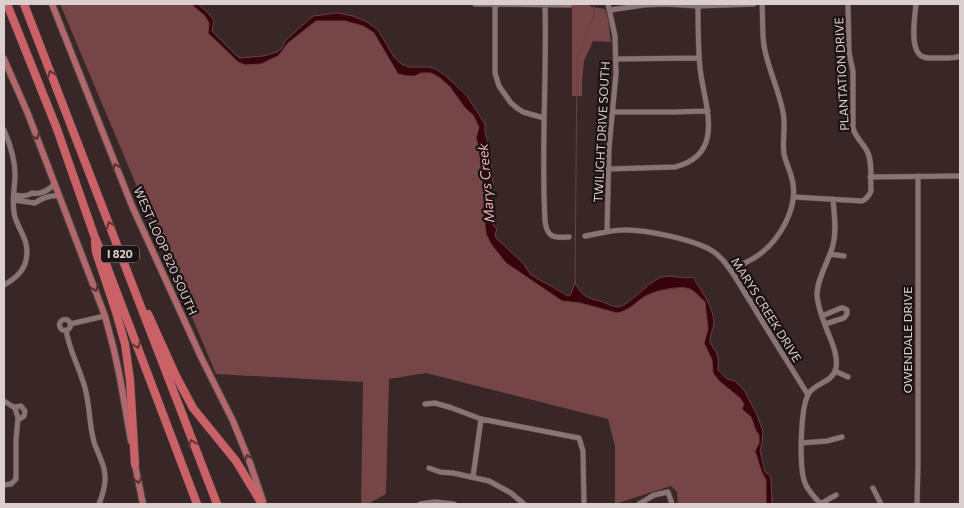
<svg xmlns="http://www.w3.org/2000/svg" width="964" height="508" viewBox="0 0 964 508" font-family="Commissioner,sans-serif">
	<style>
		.green { fill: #764547 }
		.water { fill: #38040c; stroke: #694146 }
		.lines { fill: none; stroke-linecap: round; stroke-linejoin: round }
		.stream { stroke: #694146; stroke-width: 1 }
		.minor-casing { stroke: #544545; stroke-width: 6 }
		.major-casing { stroke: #544545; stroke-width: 8 }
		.highway-casing { stroke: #544545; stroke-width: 9 }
		.minor { stroke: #897373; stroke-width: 5 }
		.major { stroke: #b0686c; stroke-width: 6 }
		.highway { stroke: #ca6167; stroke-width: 8 }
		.oneway { stroke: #613235 }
		.oneway2 { stroke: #4f3132 }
		.labels { text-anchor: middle; stroke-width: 4.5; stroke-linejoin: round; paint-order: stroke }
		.shield { fill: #1b1313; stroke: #a19696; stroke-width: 1 }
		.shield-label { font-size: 11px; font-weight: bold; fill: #dacece }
		.street-label { font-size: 12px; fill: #dacece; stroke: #1b1313 }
		.water-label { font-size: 14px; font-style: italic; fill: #f2afb0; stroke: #1b1313 }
	</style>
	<rect width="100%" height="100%" fill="#392728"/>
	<path class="green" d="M60,4H191L205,16L209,23L208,33L238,62L261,64L278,56L283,51L288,43L316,21H345L363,26L374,33L398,74L431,73L440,78L450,87L465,108L473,115L479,127L476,138L479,149L485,193L483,208L486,234L506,263L562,301L580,303L617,313L653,292L679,288H685L692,290L705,302L708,329L704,343L712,360L713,373L719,381L740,398L744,404L742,409L751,417L756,431L759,435V444L756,448L762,473L766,480V504H678L677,492L671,486L615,504V446L608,419L426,373L389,379L386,494L368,504H361L363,382L216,374Z
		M572,4H587L592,7L605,9L608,18L611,42L593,41L584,61L582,81V96H572Z"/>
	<path class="water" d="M191,4H198L209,14L214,21L212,31L239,58L263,56L277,52L282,48L285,41L313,16L337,13L353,16L367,22L378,30L394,57L401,64L409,67H429L436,69L446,76L467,96L485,124V132L488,143L492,172L493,188L491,207L493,225L497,229L495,234L496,238L523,263L531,275L563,293L568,296L571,294L574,285L576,284C582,296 587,298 600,301C605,302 612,307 618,307C630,305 646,284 659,278C670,273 682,280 693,277C701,291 714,307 714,324C713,330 710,335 710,340C710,345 715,349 717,354C719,360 718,365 718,370L727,379L735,381L744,390L757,415L763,431L762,443L760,451L765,472L770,475L771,480L772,504H766V480L762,473L755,451L759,443V435L756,431L751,417L742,409L744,404L740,398L719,381L713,373L712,360L704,343L708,329L705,302C700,298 696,292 690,289C680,285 653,291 644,297C635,303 629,311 617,313L580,303L562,301L506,263L491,244L486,234L483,208L485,193L479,149L476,138L479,127L473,115L465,108L450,87L440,78L431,73H421L415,76H406L398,74L374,33L363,26L345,21H316L288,43L278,56L261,64L245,65L238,62L208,33L209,23L205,16Z"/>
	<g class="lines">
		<path class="stream" d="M575,285L577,60L594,15V4"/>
		<defs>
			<path id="minor" d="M475,4L570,5
				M495,4V73L499,86L511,103L517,108L523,112L544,118
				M545,4C547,76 541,149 545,221C547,238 554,238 569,237
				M916,4C915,15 910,45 919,54C923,59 931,58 937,58C945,58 953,59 960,56
				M610,10L644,5L665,4L698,6L754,4
				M616,59L699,58
				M613,112H674L708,111
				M4,130C10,144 15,159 15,174C15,188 11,203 15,217C20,233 30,241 26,260C24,271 13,280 4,285
				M608,169L675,167C727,154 704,105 700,68C698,47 698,26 698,6
				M870,177L960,176
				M14,195C21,196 26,197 32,193C40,195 50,190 55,183
				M794,197L862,201C867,199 869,196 871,191C870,178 873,162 867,151C863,143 855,137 853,128V71L849,53L848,4
				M14,200L35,203C41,198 51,195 59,196
				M607,232L609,148L616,74L615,36L608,4
				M585,236C598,234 610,230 623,230C644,229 697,240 714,252C729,263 740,286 750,301C769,333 789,364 808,395
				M830,254L844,256
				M730,270C740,265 751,261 760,254C780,239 797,209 793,184C792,174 786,164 784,154C782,141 786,126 783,112C779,90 768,69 764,46C762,32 763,18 762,4
				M822,316L841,308H843L847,310V314L844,318L825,324
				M59.5 325a5.5 5.5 0 1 1 11 0a5.5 5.5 0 1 1-11 0Z
				M70,324L105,316
				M66,330C69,350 80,369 85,388C90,406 89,424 94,442C96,448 99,454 101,460C108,475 105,489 99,504
				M835,371L848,377
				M4,401L15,408L18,418L16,440V479L11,484L4,485
				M425,404L435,403L452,408L481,419L579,438L583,451L584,504
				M14,407L21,406L25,411L24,416L18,420
				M801,443L827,441L842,437
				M429,468L440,472L453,473L489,481L511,493L524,504
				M473,477L481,419
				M873,488L881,504
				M420,504L435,502L454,504
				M639,504L654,495L668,492L672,504
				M820,504L836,495
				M821,504C815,498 808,491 805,483C799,468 800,407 809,393C816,383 833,382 836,368C838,357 833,345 829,335C824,323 818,308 817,295C817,278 829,261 833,245C837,230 834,214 833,199
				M917,504L918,467V176"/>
			<path id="major" d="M52,4L132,206L201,357L233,421L250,463L263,501
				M4,59L28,114L105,316L114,350L120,378L131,441
				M134,460L143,504"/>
			<path id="highway" d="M7,4L57,129L94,235L106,264L197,504
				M24,4L217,504
				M95,242L96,252L116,312L125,344L130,380L135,464
				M148,314L176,376L193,408L236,461L262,504"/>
		</defs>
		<use href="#minor" class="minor-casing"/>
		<use href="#major" class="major-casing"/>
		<use href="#highway" class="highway-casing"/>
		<use href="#minor" class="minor"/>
		<use href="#major" class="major"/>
		<use href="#highway" class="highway"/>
	</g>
	<defs><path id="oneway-chevron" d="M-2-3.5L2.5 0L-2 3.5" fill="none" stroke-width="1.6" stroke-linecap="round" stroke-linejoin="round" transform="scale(1.25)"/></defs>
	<g class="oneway">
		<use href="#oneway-chevron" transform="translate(51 74) rotate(-111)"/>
		<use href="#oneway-chevron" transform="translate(110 225) rotate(-111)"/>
		<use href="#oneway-chevron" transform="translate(137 345) rotate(69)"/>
		<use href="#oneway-chevron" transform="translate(192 443) rotate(-111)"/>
	</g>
	<g class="oneway2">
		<use href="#oneway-chevron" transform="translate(36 136) rotate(69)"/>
		<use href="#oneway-chevron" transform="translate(116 167) rotate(-112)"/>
		<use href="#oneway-chevron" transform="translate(95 288) rotate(70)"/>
		<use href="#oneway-chevron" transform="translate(248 458) rotate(-111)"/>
		<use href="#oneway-chevron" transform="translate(138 480) rotate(78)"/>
	</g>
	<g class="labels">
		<rect class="shield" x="101" y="245.5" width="38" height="17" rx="4"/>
		<g class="shield-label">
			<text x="120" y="258">I 820</text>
		</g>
		<g class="street-label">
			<text transform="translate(842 74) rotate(-93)" y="4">PLANTATION DRIVE</text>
			<text transform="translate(602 132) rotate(-87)" y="4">TWILIGHT DRIVE SOUTH</text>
			<text transform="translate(165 251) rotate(66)" y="4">WEST LOOP 820 SOUTH</text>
			<text transform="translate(766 310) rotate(58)" y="4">MARYS CREEK DRIVE</text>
			<text transform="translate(908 340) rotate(-90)" y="4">OWENDALE DRIVE</text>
		</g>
		<g class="water-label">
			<text transform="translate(486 183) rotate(-95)" y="5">Marys Creek</text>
		</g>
	</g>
	<rect width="964" height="508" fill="none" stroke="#dacece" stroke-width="10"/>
</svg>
